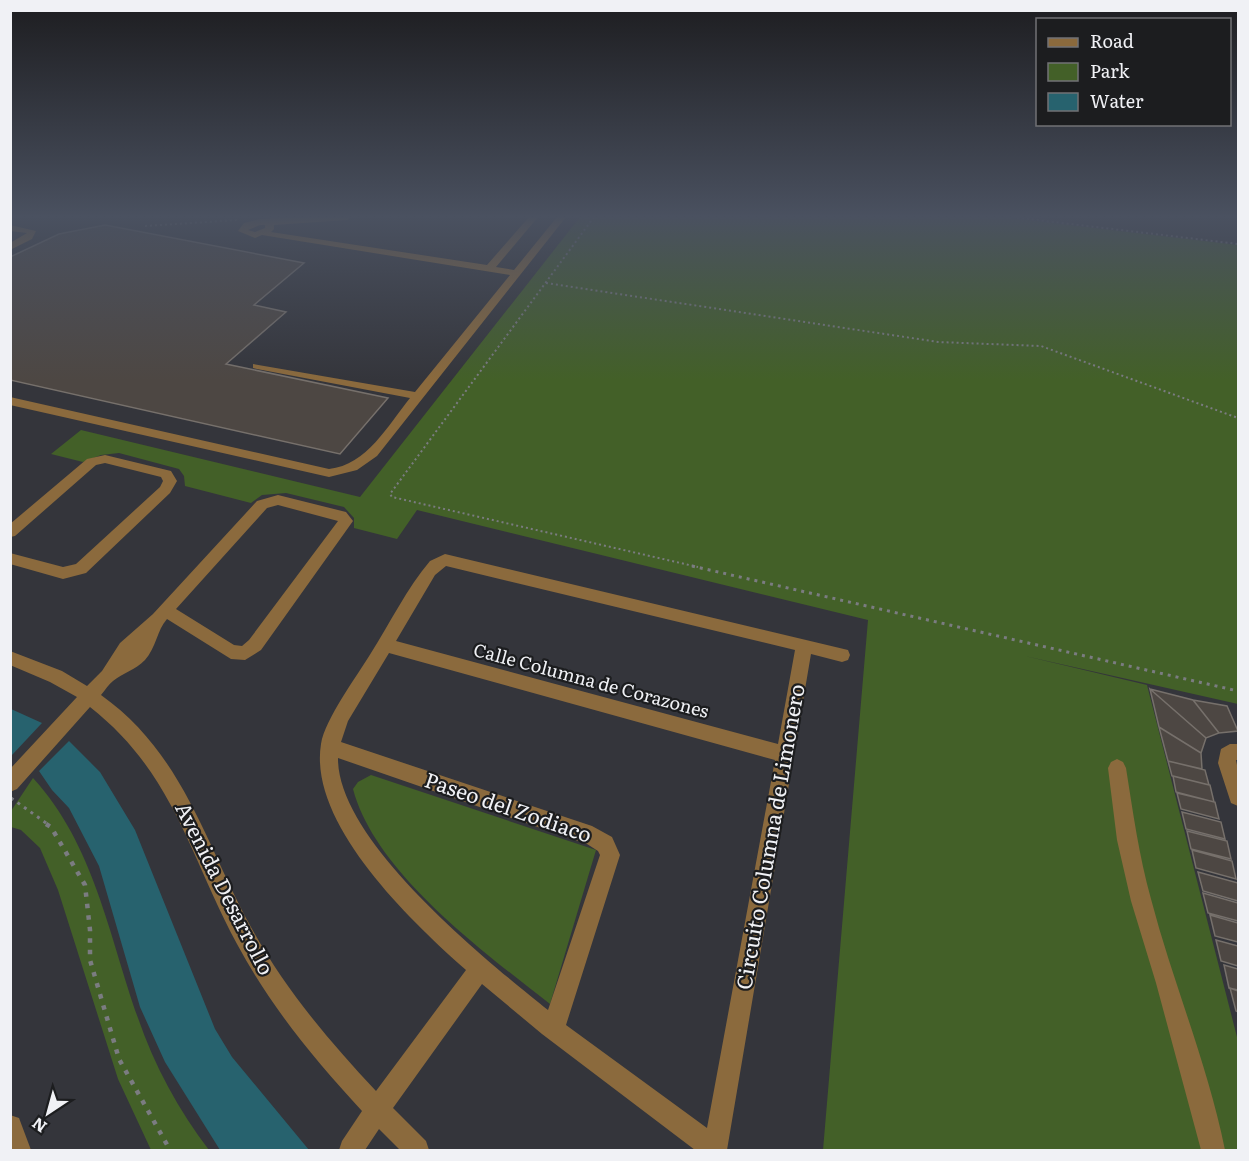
<svg xmlns="http://www.w3.org/2000/svg" width="1249" height="1161" viewBox="0 0 1249 1161" font-family="Literata,serif">
	<style>
		.green { fill: #436028 }
		.water { fill: #27626e }
		.building { fill: #4d4743; stroke: #76706b; stroke-width: 1.5 }
		.lines { fill: none; stroke-linecap: round; stroke-linejoin: round }
		.path-far2 { stroke: #7b7c81; stroke-width: 2; stroke-dasharray: 2 3; stroke-linecap: butt }
		.path-far1 { stroke: #7b7c81; stroke-width: 3; stroke-dasharray: 3 5; stroke-linecap: butt }
		.path { stroke: #7b7c81; stroke-width: 4.5; stroke-dasharray: 4.5 7; stroke-linecap: butt }
		.minor { fill: #8b6a3d; fill-rule: evenodd }
		.labels { text-anchor: middle; stroke-width: 4.5; stroke-linejoin: round; paint-order: stroke }
		.street-label { font-size: 18px; fill: #f0f1f5; stroke: #1c1d1f }
		.near-street-label { font-size: 21px; fill: #f0f1f5; stroke: #1c1d1f }
	</style>
	<rect width="100%" height="100%" fill="#34353b"/>
	<path class="green" d="M580,217H1002L1238,245V704L1025,656L1147,685L1238,1041V1150H823L868,620L417,510L397,539L354,528V518L344,507L286,493L262,495L251,503L185,486L184,476L179,469L119,453L101,455L83,462L51,454L81,430L360,497Z
		M371,775L596,850L550,1004C484,952 375,873 353,789L358,782Z
		M33,778C94,844 109,936 138,1018C154,1065 179,1111 209,1150H151L118,1079L58,890L40,848L21,830L11,827V811Z"/>
	<path class="water" d="M11,709L42,723L12,755L10,752Z
		M69,741L100,772L135,830L215,1029L232,1057L309,1150H220L165,1062L140,1007L99,866L69,808L52,790L39,771Z"/>
	<path class="building" d="M105,225L304,263L254,305L286,312L226,364L388,398L340,454L10,380V257L59,234Z
		M1150,689L1193,700L1219,733L1206,738Z
		M1150,689L1206,738L1201,753L1159,727Z
		M1193,700L1227,706L1238,731L1219,733Z
		M1159,727L1201,753L1202,769L1168,761Z
		M1168,761L1205,770L1209,785L1172,776Z
		M1173,776L1210,785L1214,802L1176,792Z
		M1177,793L1215,802L1219,819L1181,809Z
		M1182,812L1221,822L1225,839L1186,829Z
		M1187,831L1227,841L1231,859L1191,849Z
		M1192,850L1232,861L1236,879L1196,868Z
		M1198,872L1238,883V901L1203,891Z
		M1203,893L1238,903V921L1208,913Z
		M1210,915L1238,923V942L1215,936Z
		M1216,940L1238,946V966L1221,961Z
		M1224,965L1238,969V990L1229,988Z
		M1230,988L1238,991V1012L1236,1011Z"/>
	<g class="lines">
		<path class="path-far2" d="M594,217L390,494L392,497L698,567
			M1012,217L1238,244
			M145,226L237,220
			M546,283L938,342L1041,346L1238,418"/>
		<path class="path-far1" d="M692,566L1238,691
			M11,798L49,825"/>
		<path class="path" d="M46,824L51,827L85,885L90,930V960L119,1059L170,1150"/>
		<path class="minor" d="M312,217H351L347,220L274,225V229L271,232L487,265L529,217H538L496,267L514,270L557,217H566L377,456L357,470L329,477L10,405V397L329,469C367,465 388,425 410,398L257,369L253,368V364L415,392L510,275L262,235L255,238L238,231L244,223L260,219ZM260,225H265V228L255,232L248,230Z
			M10,225L36,231L32,239L10,250V243L27,233L10,231Z
			M105,455L171,471L177,481L170,493L86,573L63,579L10,564V553L63,567L76,564L160,487L163,481L161,477L105,463L96,465L15,536L10,537V524L87,459Z
			M278,495L346,512L353,521L261,650L245,660L231,659L167,619C157,630 156,648 145,660C135,670 123,673 113,681C109,684 105,690 101,695C184,754 205,844 252,929C285,989 329,1041 376,1091L466,970C411,921 308,824 321,744C325,719 357,676 371,653C390,623 407,588 430,561L445,554L848,650L850,655L848,660L842,662L811,654L727,1150H695L542,1034L482,984L393,1108L426,1141L429,1150H400L379,1129L365,1150H339L342,1141L362,1111C315,1060 270,1006 237,944C189,855 174,773 90,707L17,789L10,792V769L77,697L50,682L10,665V651L62,671L87,686L102,671L120,643L153,614L257,501ZM278,505L338,521L249,640L242,646L234,645L176,609L267,508ZM446,566L795,650L778,744L396,641L435,575ZM389,653L775,760L707,1128L566,1025L620,855L612,837L592,826L341,742L348,721ZM338,758L587,844L598,851L600,855L548,1010C487,961 337,841 338,758Z
			M1230,744H1238V760H1236L1238,770V806L1231,803L1218,763L1221,749Z
			M1117,759L1123,762L1126,768C1133,812 1139,856 1151,899C1173,983 1208,1065 1225,1150H1201L1156,983L1131,901L1117,840L1108,768L1111,762Z
			M10,1115L19,1118L31,1150H10Z"/>
	</g>
	<linearGradient id="sky" x2="0" y2="1"><stop stop-color="#1d1d20"/><stop offset="0.57" stop-color="#4a5160"/><stop offset="1" stop-color="#4a5160" stop-opacity="0"/></linearGradient>
	<rect width="1249" height="380" fill="url(#sky)"/>
	<g class="labels">
		<g class="street-label">
			<text transform="translate(591 681) rotate(15)" y="6">Calle Columna de Corazones</text>
		</g>
		<g class="near-street-label">
			<text transform="translate(508 808) rotate(19)" y="7">Paseo del Zodiaco</text>
			<text transform="translate(771 837) rotate(-80)" y="7">Circuito Columna de Limonero</text>
			<text transform="translate(224 889) rotate(63)" y="7">Avenida Desarrollo</text>
		</g>
	</g>
	<rect width="1249" height="1161" fill="none" stroke="#f0f1f5" stroke-width="24"/>
	<rect x="1036" y="18" width="195" height="108" fill="#1c1d1f" stroke="#717275" stroke-width="1.5"/>
	<rect x="1048" y="38" width="30" height="9" fill="#8b6a3d" stroke="#717275" stroke-width="1.5"/>
	<text x="1090" y="48" font-size="18" fill="#f0f1f5">Road</text>
	<rect x="1048" y="63" width="30" height="18" fill="#436028" stroke="#717275" stroke-width="1.5"/>
	<text x="1090" y="78" font-size="18" fill="#f0f1f5">Park</text>
	<rect x="1048" y="93" width="30" height="18" fill="#27626e" stroke="#717275" stroke-width="1.5"/>
	<text x="1090" y="108" font-size="18" fill="#f0f1f5">Water</text>
	<g transform="translate(48 1113) rotate(216)" stroke="#1c1d1f" stroke-width="4.5" paint-order="stroke">
	<path d="M0-4.5L10 22L0 15L-10 22Z" fill="#f0f1f5"/>
	<text y="-9" font-size="16" font-weight="bold" text-anchor="middle" fill="#f0f1f5">N</text>
	</g>
</svg>
